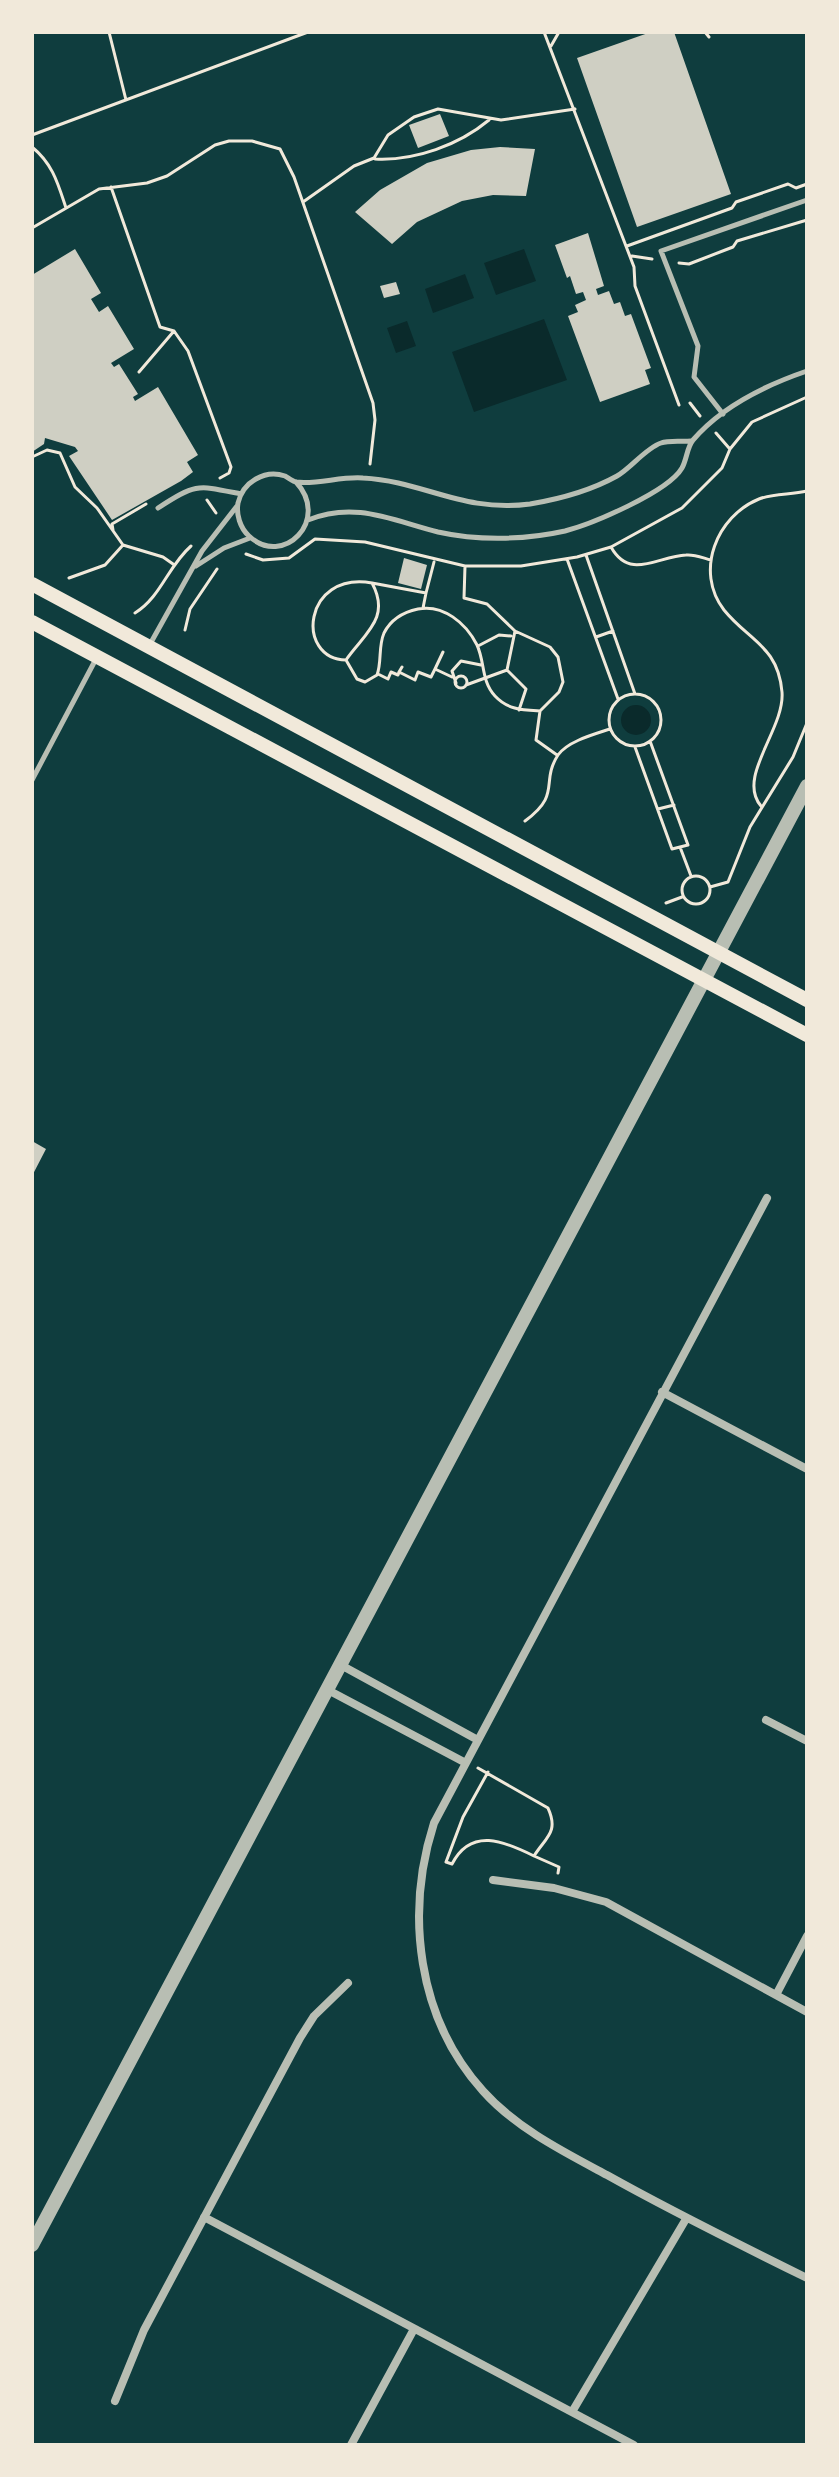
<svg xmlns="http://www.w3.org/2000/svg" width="839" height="2477" viewBox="0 0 839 2477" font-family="'Libre Baskerville',serif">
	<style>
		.water { fill: #0a2a2b }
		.building { fill: #cfcfc3 }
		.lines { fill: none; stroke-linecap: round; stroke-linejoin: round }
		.path { stroke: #f1e9da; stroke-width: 3 }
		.service { stroke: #b8beb3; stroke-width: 5 }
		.minor { stroke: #b8beb3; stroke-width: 8 }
		.tertiary { stroke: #b8beb3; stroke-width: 14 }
		.secondary { stroke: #f1e9da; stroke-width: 14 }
	</style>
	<rect width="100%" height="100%" fill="#0f3d3e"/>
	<path class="water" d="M524,249L536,281L496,295L484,263Z
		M465,274L474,298L433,313L425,289Z
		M544,319L567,380L474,412L452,352Z
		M407,321L416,346L396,353L387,328Z
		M621 720a15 15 0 1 1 30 0a15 15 0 1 1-30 0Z"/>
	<path class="building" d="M651,32H674L731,194L637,227L577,58Z
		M440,114L449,136L418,148L409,125Z
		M500,147L535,149L526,196L493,195L462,201L417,222L392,244L355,212L380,190L427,163L471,150Z
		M588,233L604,286L596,289L598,295L609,291L614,304L620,302L625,316L631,314L651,368L645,370L650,384L600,402L568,316L578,312L575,305L586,300L583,292L576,294L570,276L567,278L555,245Z
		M75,249L101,293L91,299L99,312L108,306L134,349L111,363L114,367L119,364L138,394L133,397L135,401L158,387L198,455L187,462L193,472L181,481L112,520L69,456L78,451L75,447L45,438L44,444L32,452V275Z
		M396,282L400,294L384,298L380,286Z
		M404,558L427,565L421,589L398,583Z
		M32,1141L46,1149L32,1176Z"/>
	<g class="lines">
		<path class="path" d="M109,32L126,100
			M544,32L634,267L635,286L679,405
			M705,32L709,37
			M551,46L559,32
			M32,135L308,32
			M32,147C53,164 58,184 66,208
			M375,159C415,161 459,145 489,120
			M111,187L160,327L174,331L188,351L231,467L229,473L220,478
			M303,202L354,166L374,158L388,135L414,117L438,109L501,120L575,109
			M32,228L99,189L147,183L167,176L215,145L229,141H252L280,149L294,177L373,403L375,420L370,464
			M627,246L732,208L736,202L788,184L796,188L807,184
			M632,256L652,259
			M679,263L689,264L733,247L737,241L807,220
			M139,372L174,331
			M690,403L700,416
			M716,433L729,448
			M32,457L47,450L60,453L75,487L97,508L123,545L163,557L173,564
			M207,500L216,513
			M113,530L112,524L146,504
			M611,547C630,581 658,556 686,555C694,554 703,558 711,560
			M246,554L263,560L289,558L315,539L365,542L465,566H521L577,557L611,547L682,508L722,468L730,449L752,422L807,397
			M586,555L635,694
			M567,559L618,699
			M69,578L105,565L123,545
			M372,583L426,593L423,608
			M426,593L434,562
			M135,613C161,597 168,566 191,546
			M185,630L190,609L217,569
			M515,631L507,670L526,689L519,710
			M596,637L613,631
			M478,646L499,635L511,636
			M346,660C295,659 303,571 372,583C391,618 365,633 346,660L357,679L365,682L377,675C382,662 378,647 384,633C391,619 404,612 418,609C443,604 466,623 477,645C485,662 481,681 495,696C508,710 523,710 540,711L559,692L563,682L558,657L550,647L515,631L487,604L464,598L465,566
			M402,667L399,672L415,680L418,672L431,677L435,669L452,677
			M435,669L443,652
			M378,674L388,679L391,672L398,675L399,672
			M455 682a6 6 0 1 1 12 0a6 6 0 1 1-12 0Z
			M456,683L452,671L461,661L481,665
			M466,685L507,670
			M609 720a26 26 0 1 1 52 0a26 26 0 1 1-52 0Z
			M540,711L536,740L557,755
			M650,741L688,845L680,847
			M635,747L672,849L680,847L691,876
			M761,806C736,777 785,729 782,692C778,646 749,641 724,610C694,571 717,516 759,499C774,493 791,495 807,491
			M658,809L674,805
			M525,821C562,794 540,783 558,755C568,741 595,734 610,729
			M682 890a14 14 0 1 1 28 0a14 14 0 1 1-28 0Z
			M710,887L728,882L750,827L793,757L807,723
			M666,903L682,897
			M478,1768L548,1808C559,1832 546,1837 534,1856L559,1867L558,1873
			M488,1772L463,1817L446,1862L452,1864C471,1827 504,1841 534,1856"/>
		<path class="service" d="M723,414L694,377L698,346L661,251L807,200
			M296,482C331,520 283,568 249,536C240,528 236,514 238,503C243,482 265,469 285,476C287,477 294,482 296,482C316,485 342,476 363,478C423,481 463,513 530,504C560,499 590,491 617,476C631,468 646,448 661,443C669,440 682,442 691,441
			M158,508C197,483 197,485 241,494
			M308,520C355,501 391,520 438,532C478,541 525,540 565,531C592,524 668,492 682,468C687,459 687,447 693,440C722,406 766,385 807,371
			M196,566L224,548L250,538
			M149,646L202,551L237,506
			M32,780L97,657"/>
		<path class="minor" d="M767,1198L434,1823C405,1913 417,2018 483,2091C516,2128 564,2152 607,2175C673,2212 740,2245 807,2278
			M662,1392L807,1469
			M339,1664L476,1739
			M326,1689L464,1762
			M766,1720L807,1741
			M493,1880L554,1888L606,1902L807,2012
			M776,1995L807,1936
			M204,2217L634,2445
			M115,2401L144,2330L300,2038L314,2016L348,1983
			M572,2412L686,2219
			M351,2445L414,2329"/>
		<path class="tertiary" d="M32,2245L807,786"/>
		<path class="secondary" d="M32,584L807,1000
			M32,622L807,1035"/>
	</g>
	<rect width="839" height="2477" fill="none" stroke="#f1e9da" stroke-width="68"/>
</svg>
